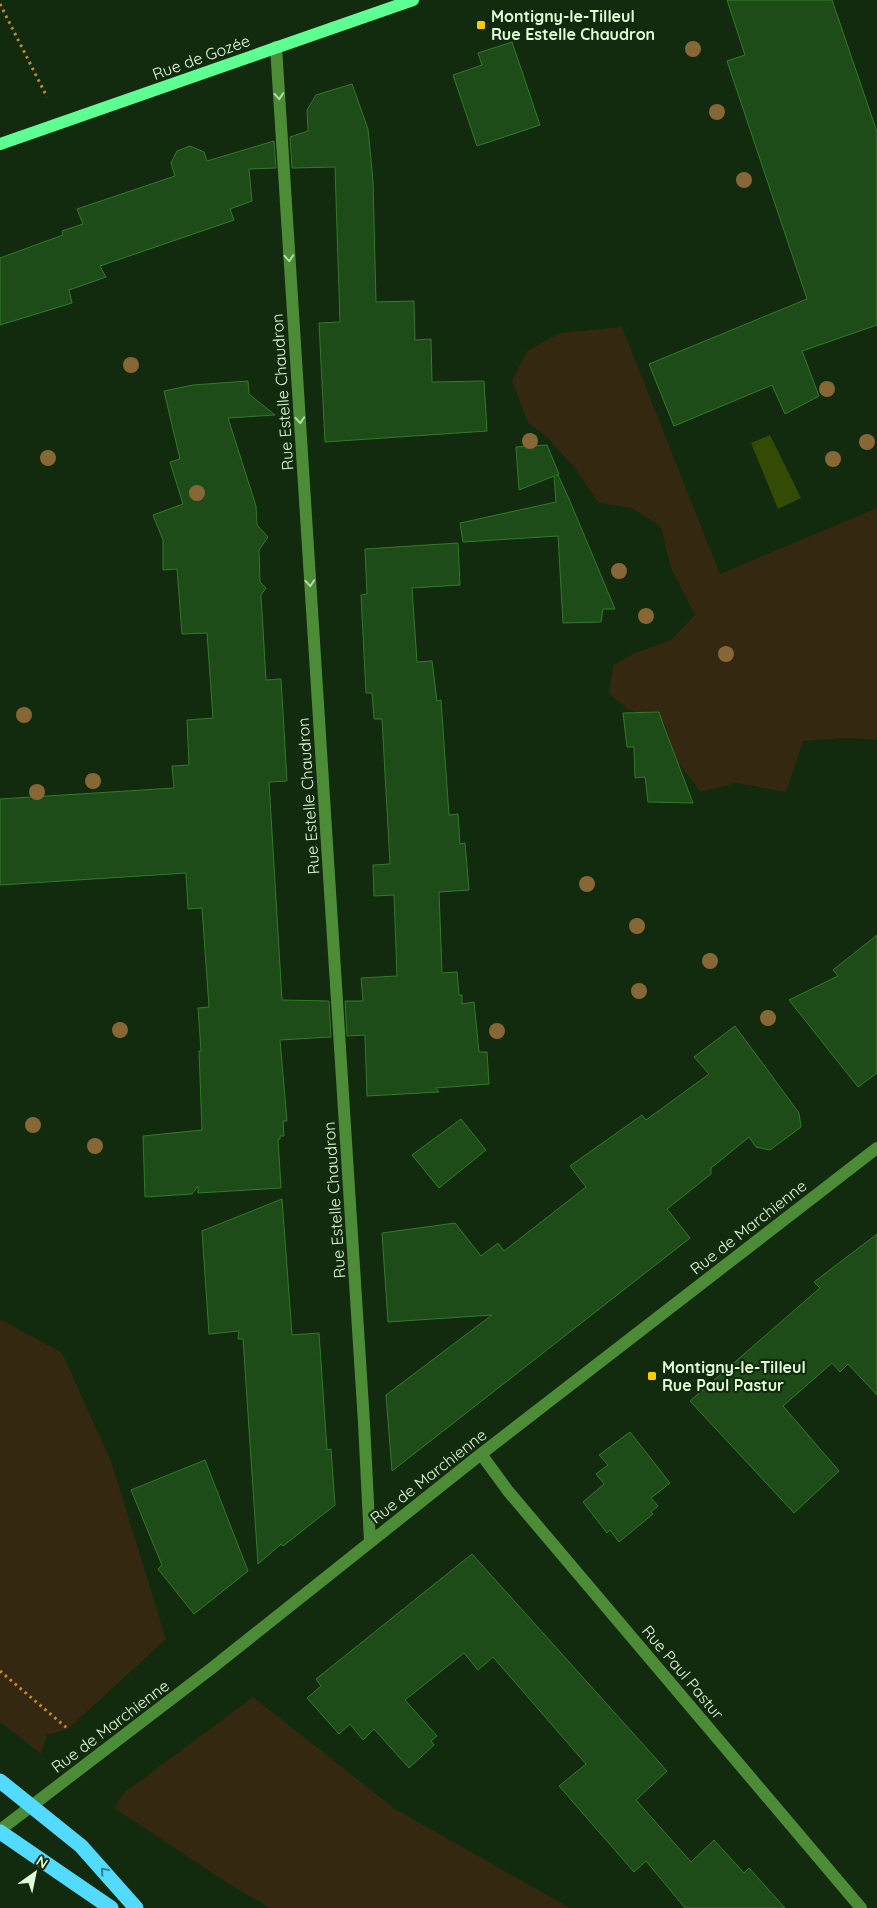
<svg xmlns="http://www.w3.org/2000/svg" width="877" height="1908" viewBox="0 0 877 1908" font-family="Quicksand,sans-serif">
	<style>
		.green { fill: #342811 }
		.water { fill: #344b06 }
		.building { fill: #1e4c19; stroke: #327a29 }
		.lines { fill: none; stroke-linecap: round; stroke-linejoin: round }
		.path { stroke: #c48a27; stroke-width: 3; stroke-dasharray: 2.5 4; stroke-linecap: butt }
		.minor { stroke: #4d8c36; stroke-width: 12 }
		.major { stroke: #5eff92; stroke-width: 12 }
		.highway { stroke: #52daff; stroke-width: 15 }
		.tree { fill: #886737 }
		.oneway { stroke: #b3dca7 }
		.oneway2 { stroke: #328286 }
		.poi-dot { fill: #ffcb03; stroke: #122a0e; stroke-width: 2 }
		.labels { text-anchor: middle; stroke-width: 4.5; stroke-linejoin: round; paint-order: stroke }
		.poi-label { font-size: 16px; font-weight: bold; fill: #dfffd7; stroke: #122a0e; text-anchor: start }
		.street-label { font-size: 16px; fill: #dfffd7; stroke: #122a0e }
	</style>
	<rect width="100%" height="100%" fill="#122a0e"/>
	<path class="green" d="M622,327L720,574L877,508V740L847,738L803,741L786,792L736,783L701,792L676,760L665,724L628,709L609,694L613,665L635,653L671,640L695,615L671,568L661,527L632,508L599,503L573,466L545,435L528,423L512,381L527,351L560,333Z
		M0,1319L62,1353L111,1461L166,1639L68,1729L47,1735L41,1754L0,1722Z
		M253,1697L395,1809L570,1908H270L221,1879L114,1808L124,1793Z"/>
	<path class="water" d="M770,435L801,498L778,509L751,443Z"/>
	<path class="building" d="M727,0H832L877,132V325L802,351L819,396L785,414L772,385L674,426L649,364L807,299L727,61L745,55Z
		M512,42L540,125L477,146L453,75L482,65L478,53Z
		M352,84L368,129L373,181L376,302L414,301L415,340L431,339L432,382L484,381L487,431L325,442L319,323L340,322L335,167L292,168L290,137L308,131L307,110L316,95Z
		M274,141L276,168L249,169L252,201L230,209L234,220L100,266L106,277L69,290L72,303L0,325V258L63,235L62,231L83,224L77,209L175,176L171,163L177,151L190,146L204,152L207,161Z
		M248,381L249,394L275,415L228,418L256,506L257,525L268,537L259,550L260,582L266,588L261,595L266,680L281,679L287,781L269,782L282,1000L329,1001L331,1037L280,1040L287,1121H283L284,1136H280V1139H278L281,1188L198,1193V1186L192,1194L145,1197L143,1136L202,1130L199,1051H201L198,1008L209,1007L202,908L188,909L186,873L0,885V799L174,788L172,766L189,765L187,720L213,718L207,633L182,634L177,569L163,570V540L153,515L183,504L170,462L180,459L164,391L193,385Z
		M547,445L559,474L556,475H558L569,499L615,609H603L601,622L563,623L558,536L463,542L460,523L556,502L554,476L519,490L516,447Z
		M458,543L460,585L412,588L417,662L432,661L437,701L441,700L449,815L458,814L460,844L465,843L469,890L439,892L442,973L457,972L459,995H462V1004L474,1002L479,1052H487L489,1084L436,1088L439,1092L367,1096L365,1035L347,1036L345,1001H363L361,978L397,976L394,895L374,896L373,865L390,864L382,719H374L372,693H366L361,595L367,594L365,549Z
		M659,712L663,724L693,803L648,802L645,777L635,778L634,747H627L623,713Z
		M877,935V1073L858,1087L789,1000L838,976L833,970Z
		M735,1026L799,1113L801,1127L770,1150L756,1147L749,1137L711,1168V1174L667,1209L690,1238L392,1471L386,1395L492,1315L388,1322L382,1233L455,1223L481,1256L498,1243L504,1251L586,1187L570,1166L642,1115L646,1120L709,1074L694,1057Z
		M461,1119L486,1150L439,1188L412,1155Z
		M282,1199L292,1335L319,1333L327,1450L331,1449L335,1505L283,1546L281,1544L258,1564L243,1339H238L239,1331L209,1334L202,1231Z
		M877,1234V1395L848,1364L840,1372L832,1363L783,1406L839,1471L794,1513L690,1401L820,1288L814,1282Z
		M630,1432L670,1483L651,1498L658,1506L651,1512L653,1514L619,1542L610,1530L607,1533L583,1502L604,1484L596,1474L608,1465L599,1455Z
		M205,1460L248,1571L194,1614L158,1569L162,1565L131,1490Z
		M472,1554L667,1771L636,1800L691,1862L714,1840L744,1873L749,1868L785,1908H685L646,1861L634,1872L559,1786L586,1764L493,1657L478,1670L464,1653L405,1700L437,1736L431,1741L434,1745L409,1768L374,1729L363,1740L350,1724L339,1734L307,1698L321,1686L316,1679Z"/>
	<g class="lines">
		<path class="path" d="M0,4L47,97
			M0,1671L68,1729"/>
		<path class="minor" d="M276,47L364,1423L370,1542
			M481,1454L508,1491L861,1908
			M0,1830L212,1668L481,1454L877,1148"/>
		<path class="major" d="M0,144L413,0"/>
		<path class="highway" d="M0,1781L81,1846L136,1908
			M0,1832L111,1908"/>
	</g>
	<g class="tree">
		<circle cx="693" cy="49" r="8"/>
		<circle cx="717" cy="112" r="8"/>
		<circle cx="744" cy="180" r="8"/>
		<circle cx="131" cy="365" r="8"/>
		<circle cx="827" cy="389" r="8"/>
		<circle cx="530" cy="441" r="8"/>
		<circle cx="867" cy="442" r="8"/>
		<circle cx="48" cy="458" r="8"/>
		<circle cx="833" cy="459" r="8"/>
		<circle cx="197" cy="493" r="8"/>
		<circle cx="619" cy="571" r="8"/>
		<circle cx="646" cy="616" r="8"/>
		<circle cx="726" cy="654" r="8"/>
		<circle cx="24" cy="715" r="8"/>
		<circle cx="93" cy="781" r="8"/>
		<circle cx="37" cy="792" r="8"/>
		<circle cx="587" cy="884" r="8"/>
		<circle cx="637" cy="926" r="8"/>
		<circle cx="710" cy="961" r="8"/>
		<circle cx="639" cy="991" r="8"/>
		<circle cx="768" cy="1018" r="8"/>
		<circle cx="120" cy="1030" r="8"/>
		<circle cx="497" cy="1031" r="8"/>
		<circle cx="33" cy="1125" r="8"/>
		<circle cx="95" cy="1146" r="8"/>
	</g>
	<defs><path id="oneway-chevron" d="M-2-3.5L2.5 0L-2 3.5" fill="none" stroke-width="1.6" stroke-linecap="round" stroke-linejoin="round" transform="scale(1.25)"/></defs>
	<g class="oneway">
		<use href="#oneway-chevron" transform="translate(279 96) rotate(86)"/>
		<use href="#oneway-chevron" transform="translate(289 258) rotate(86)"/>
		<use href="#oneway-chevron" transform="translate(300 420) rotate(86)"/>
		<use href="#oneway-chevron" transform="translate(310 583) rotate(86)"/>
	</g>
	<use class="oneway2" href="#oneway-chevron" transform="translate(104 1871) rotate(-131)"/>
	<g class="poi-dot">
		<rect x="476" y="20" width="10" height="10" rx="2.5"/>
		<rect x="647" y="1371" width="10" height="10" rx="2.5"/>
	</g>
	<g class="labels">
		<g class="poi-label">
			<text x="491" y="22">Montigny-le-Tilleul<tspan x="491" dy="18">Rue Estelle Chaudron</tspan></text>
			<text x="662" y="1373">Montigny-le-Tilleul<tspan x="662" dy="18">Rue Paul Pastur</tspan></text>
		</g>
		<g class="street-label">
			<text transform="translate(201 57) rotate(-20)" y="6">Rue de Gozée</text>
			<text transform="translate(282 392) rotate(-94)" y="6">Rue Estelle Chaudron</text>
			<text transform="translate(308 796) rotate(-94)" y="6">Rue Estelle Chaudron</text>
			<text transform="translate(334 1200) rotate(-94)" y="6">Rue Estelle Chaudron</text>
			<text transform="translate(748 1227) rotate(-38)" y="6">Rue de Marchienne</text>
			<text transform="translate(428 1476) rotate(-38)" y="6">Rue de Marchienne</text>
			<text transform="translate(683 1672) rotate(50)" y="6">Rue Paul Pastur</text>
			<text transform="translate(110 1726) rotate(-37)" y="6">Rue de Marchienne</text>
		</g>
	</g>
	<g transform="translate(35 1873) rotate(33)" stroke="#122a0e" stroke-width="4" paint-order="stroke">
	<path d="M0-4L9 19L0 12L-9 19Z" fill="#dfffd7"/>
	<text y="-8" font-size="14" font-weight="bold" text-anchor="middle" fill="#dfffd7">N</text>
	</g>
</svg>
